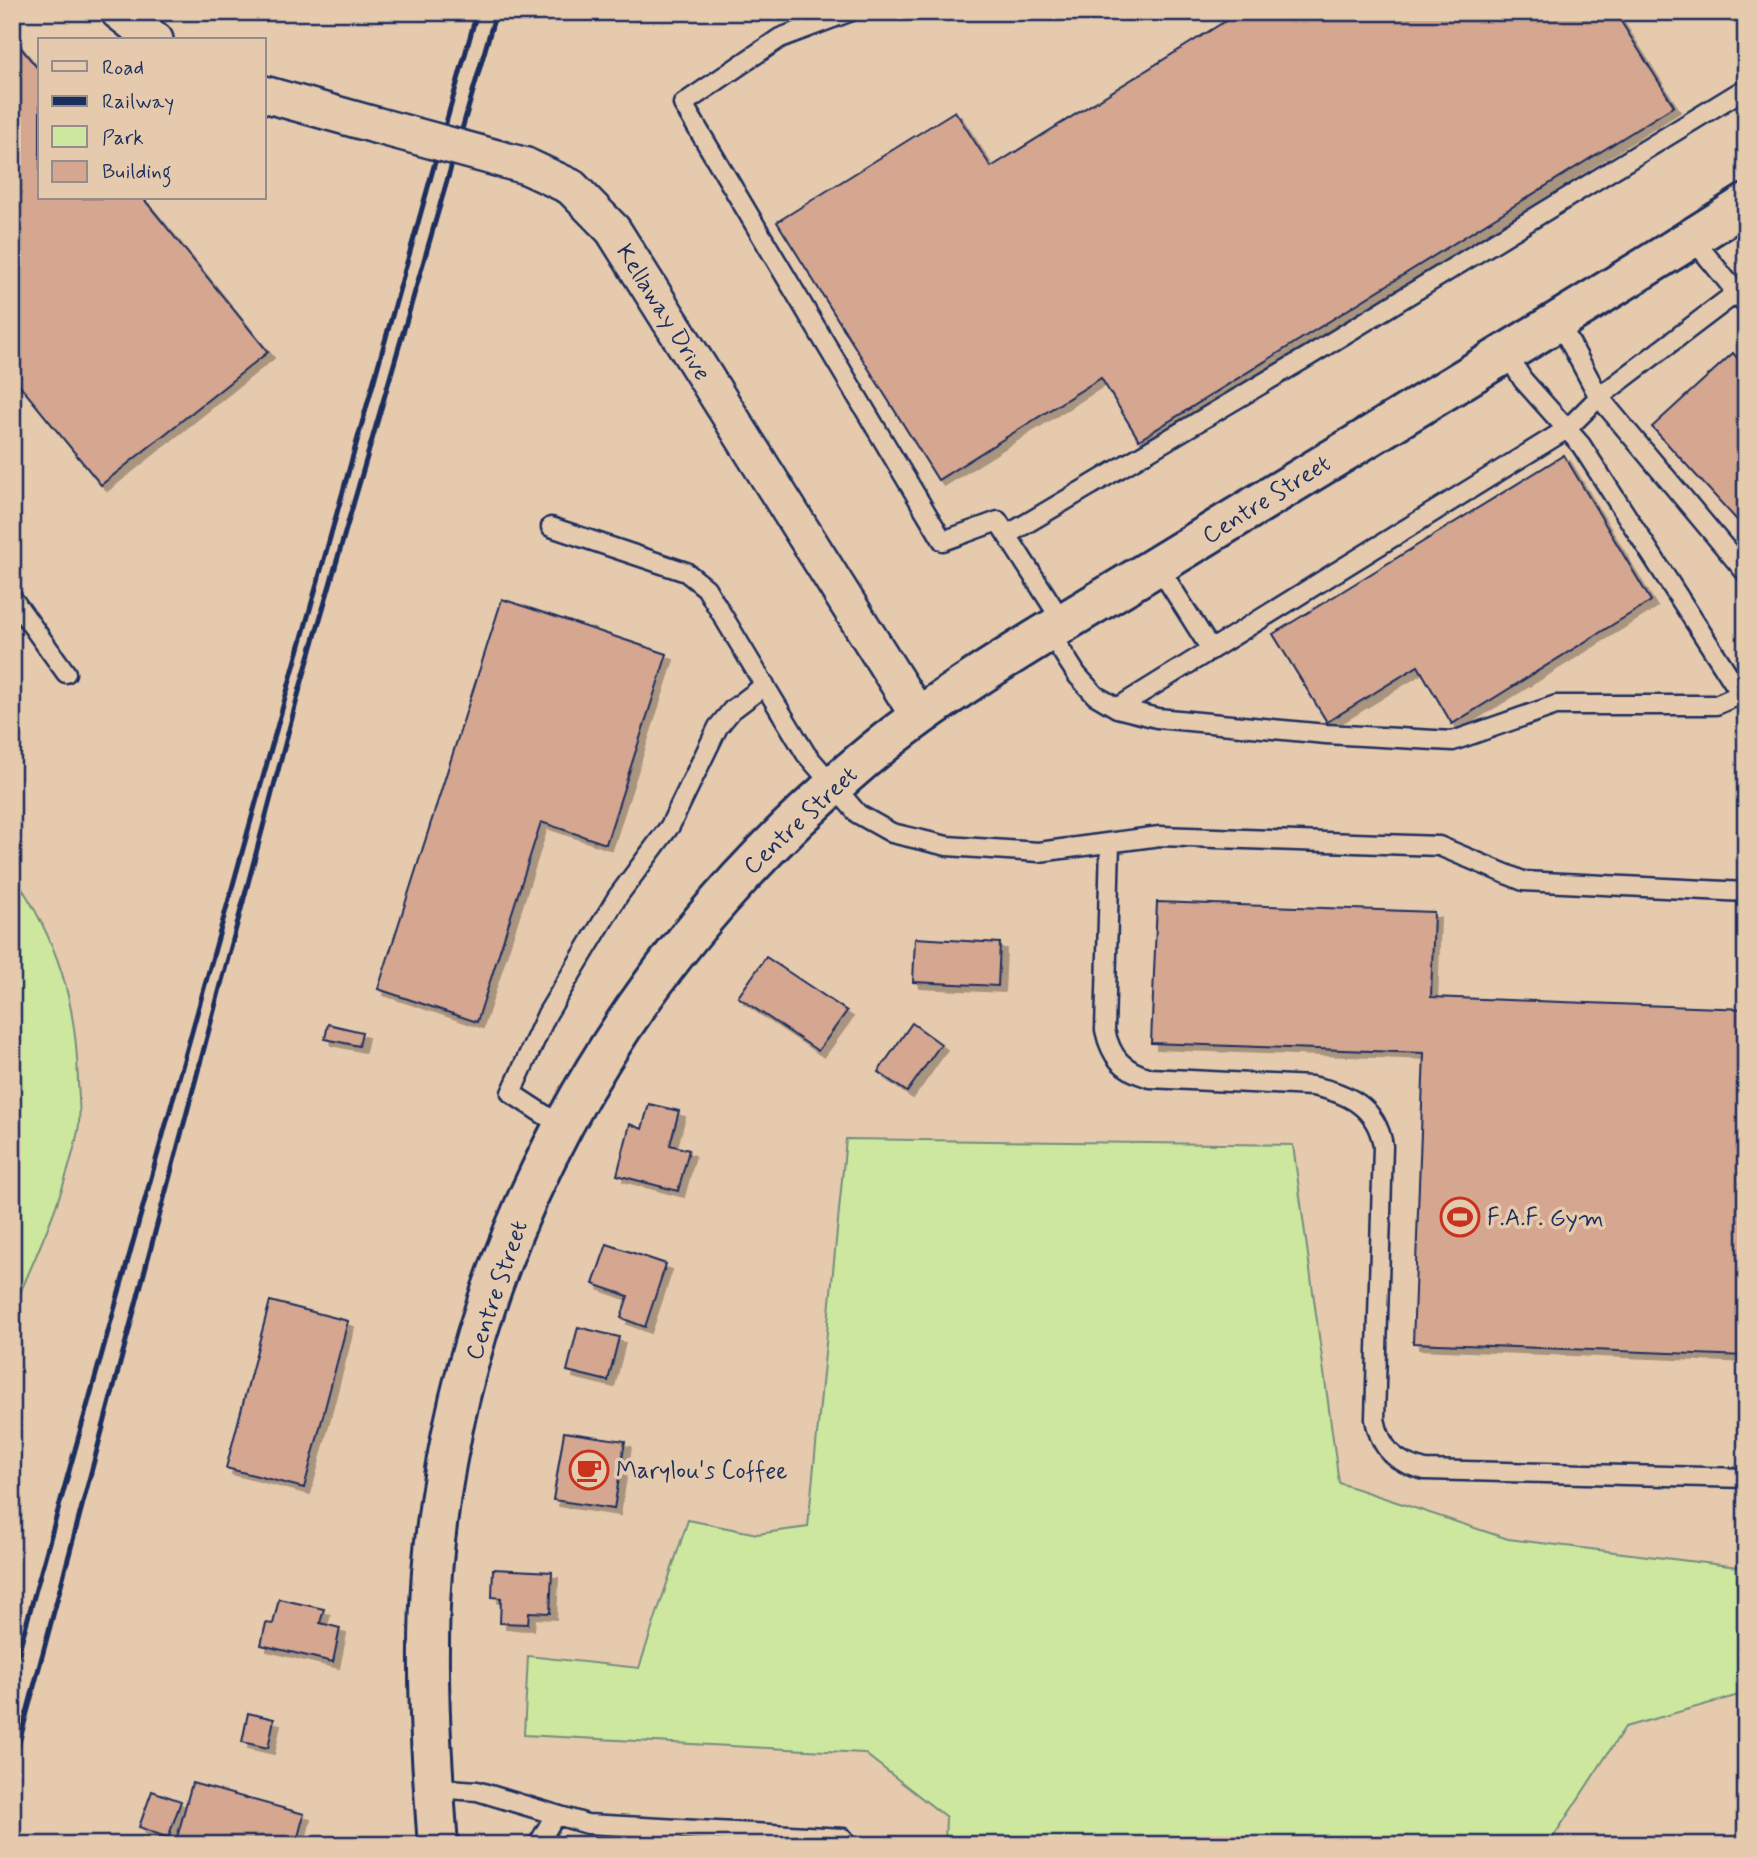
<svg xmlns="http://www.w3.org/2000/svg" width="1758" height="1857" viewBox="0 0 1758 1857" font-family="Mynerve,sans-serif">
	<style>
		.green { fill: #cde89e; stroke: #748c7e; stroke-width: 2 }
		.building { fill: #d5a690; stroke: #1b2f5e; stroke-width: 2; filter: url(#shadow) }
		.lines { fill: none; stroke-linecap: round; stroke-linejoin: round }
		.lane-casing { stroke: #1b2f5e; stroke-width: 23 }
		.street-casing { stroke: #1b2f5e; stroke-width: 40 }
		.secondary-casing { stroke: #1b2f5e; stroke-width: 44 }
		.lane { stroke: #e6caad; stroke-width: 18 }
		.street { stroke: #e6caad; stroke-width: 35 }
		.secondary { stroke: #e6caad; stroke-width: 38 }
		.rail { stroke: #1b2f5e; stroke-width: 5 }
		.street-bridge-casing { stroke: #1b2f5e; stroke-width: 40; stroke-linecap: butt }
		.street-bridge { stroke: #e6caad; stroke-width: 35 }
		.labels { text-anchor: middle; stroke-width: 7; stroke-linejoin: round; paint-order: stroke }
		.street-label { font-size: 24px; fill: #1b2f5e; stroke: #e6caad }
		.poi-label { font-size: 24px; fill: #1b2f5e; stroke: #e6caad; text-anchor: start }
	</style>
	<defs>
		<filter id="shadow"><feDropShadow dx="6" dy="6" stdDeviation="0" flood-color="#0004"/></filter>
	</defs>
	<rect width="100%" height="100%" fill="#e6caad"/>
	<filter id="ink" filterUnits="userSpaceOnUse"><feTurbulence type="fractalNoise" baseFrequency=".0143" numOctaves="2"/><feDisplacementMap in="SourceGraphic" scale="14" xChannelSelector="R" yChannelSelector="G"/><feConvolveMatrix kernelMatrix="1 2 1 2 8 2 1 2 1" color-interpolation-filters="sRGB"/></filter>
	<g filter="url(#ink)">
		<path class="green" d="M12,873C58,940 77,1003 78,1083C79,1099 81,1117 78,1131C65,1194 37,1253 12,1312Z
			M846,1139L1293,1145L1339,1483L1508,1539L1746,1568V1693L1625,1727L1548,1845H945L946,1817L864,1753L524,1735L528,1656L639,1668L688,1520L757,1534L808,1527Z"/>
		<path class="building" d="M1240,12H1615L1674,106L1139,440L1101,378L938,480L777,222L955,111L991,167Z
			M12,37L40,71V198H143L268,352L101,485L12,376Z
			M1733,353L1746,368V530L1652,427Z
			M1564,455L1651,601L1452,724L1418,666L1327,722L1273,634Z
			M502,599L667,654L606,844L541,822L477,1022L378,989Z
			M1157,902L1434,912L1431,997L1746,1009V1356L1413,1343L1424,1053L1151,1043Z
			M915,938L1000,943L998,986L913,982Z
			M766,957L847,1011L818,1051L738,997Z
			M912,1023L941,1044L907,1092L878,1072Z
			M328,1024L362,1032L359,1046L325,1039Z
			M649,1104L679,1111L670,1145L689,1150L678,1191L617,1175L630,1124L642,1129Z
			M607,1244L666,1264L645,1327L621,1318L628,1296L593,1284Z
			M270,1301L348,1321L304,1488L226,1468Z
			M578,1327L619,1337L608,1381L567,1371Z
			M564,1432L625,1441L614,1509L553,1500Z
			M493,1569L552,1572L550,1613L529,1612L528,1624L500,1623L501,1598L492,1597Z
			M279,1599L324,1609L320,1623L340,1628L333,1662L261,1645L266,1623L273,1624Z
			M248,1713L274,1719L268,1748L242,1742Z
			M192,1783L304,1814L296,1845H175Z
			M152,1791L181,1801L168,1838L139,1827Z"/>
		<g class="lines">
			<defs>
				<path id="lane" d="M849,12L780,38L683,104L943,541L998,521L1064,624
					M1692,238L1746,304
					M1558,320L1599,397L1746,573
					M551,527L686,572L706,588L806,754L858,814L892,833L947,846L1039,852L1160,836L1439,846L1523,881L1746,892
					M1007,535L1309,356L1746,88
					M1158,566L1210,648
					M12,598L66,673
					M1050,633L1077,675L1095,695L1117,708L1157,718L1326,734L1453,741L1556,705H1716L1741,694L1581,445L1523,380L1505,351
					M1117,708L1567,429L1599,397L1736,293
					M1110,843L1105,1030C1111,1057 1122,1070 1150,1078L1312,1086C1348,1093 1377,1107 1383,1146L1375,1419C1381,1450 1396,1463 1425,1470L1746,1478
					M563,1127L511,1093L547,1014L618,896L670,826L718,727L732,710L765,685
					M434,1788L477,1791L587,1824L843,1838L842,1845
					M538,1845L555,1815"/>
				<path id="street" d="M119,12L155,40
					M264,94L375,125
					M526,166L571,187L613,230L919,717"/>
				<path id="secondary" d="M438,1845C431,1754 425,1663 432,1572C459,1249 615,969 862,761C954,684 1063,624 1165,561C1359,442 1554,326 1746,204"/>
			</defs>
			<use href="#lane" class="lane-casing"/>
			<use href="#street" class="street-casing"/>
			<use href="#secondary" class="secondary-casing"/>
			<use href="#lane" class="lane"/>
			<use href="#street" class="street"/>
			<use href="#secondary" class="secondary"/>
			<path class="rail" d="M12,1675L477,12
				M12,1769L300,688L496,12"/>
			<defs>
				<path id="street-bridge" d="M375,125L526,166"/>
			</defs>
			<use href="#street-bridge" class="street-bridge-casing"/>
			<use href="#street-bridge" class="street-bridge"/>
		</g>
	</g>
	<defs>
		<symbol id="stadium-ring" viewBox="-11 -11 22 22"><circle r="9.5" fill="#e6caad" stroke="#c8321e" stroke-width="1.5"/><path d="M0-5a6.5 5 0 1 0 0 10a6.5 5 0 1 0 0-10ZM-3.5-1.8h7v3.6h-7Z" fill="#c8321e"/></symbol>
		<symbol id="cafe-ring" viewBox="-11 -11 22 22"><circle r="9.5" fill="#e6caad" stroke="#c8321e" stroke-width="1.5"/><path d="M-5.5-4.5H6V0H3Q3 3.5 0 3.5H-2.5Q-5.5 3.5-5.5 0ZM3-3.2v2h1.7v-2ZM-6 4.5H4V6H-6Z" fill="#c8321e"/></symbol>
	</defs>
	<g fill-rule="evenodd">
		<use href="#stadium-ring" x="1438" y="1195" width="44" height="44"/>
		<use href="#cafe-ring" x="567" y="1448" width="44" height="44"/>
	</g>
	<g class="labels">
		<g class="street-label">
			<text transform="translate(664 312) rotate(58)" y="8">Kellaway Drive</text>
			<text transform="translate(1266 499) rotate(-32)" y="8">Centre Street</text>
			<text transform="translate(800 820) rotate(-43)" y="8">Centre Street</text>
			<text transform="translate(496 1290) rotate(-71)" y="8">Centre Street</text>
		</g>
		<g class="poi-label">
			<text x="1487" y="1225">F.A.F. Gym</text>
			<text x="616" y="1478">Marylou's Coffee</text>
		</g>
	</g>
	<rect width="1758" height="1857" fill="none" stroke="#e6caad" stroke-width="42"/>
	<rect x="21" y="21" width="1716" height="1815" fill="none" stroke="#1b2f5e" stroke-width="2.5" filter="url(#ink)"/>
	<rect x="38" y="38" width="228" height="161" fill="#e6caad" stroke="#958c8d" stroke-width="2"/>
	<rect x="52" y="61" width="35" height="10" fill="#e6caad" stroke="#958c8d" stroke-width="2"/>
	<text x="102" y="74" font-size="21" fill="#1b2f5e">Road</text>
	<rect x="52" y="96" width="35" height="10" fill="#1b2f5e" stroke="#958c8d" stroke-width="2"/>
	<text x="102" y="108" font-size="21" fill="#1b2f5e">Railway</text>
	<rect x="52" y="126" width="35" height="21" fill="#cde89e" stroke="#958c8d" stroke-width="2"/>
	<text x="102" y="144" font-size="21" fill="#1b2f5e">Park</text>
	<rect x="52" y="161" width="35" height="21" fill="#d5a690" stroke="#958c8d" stroke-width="2"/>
	<text x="102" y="178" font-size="21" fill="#1b2f5e">Building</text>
</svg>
